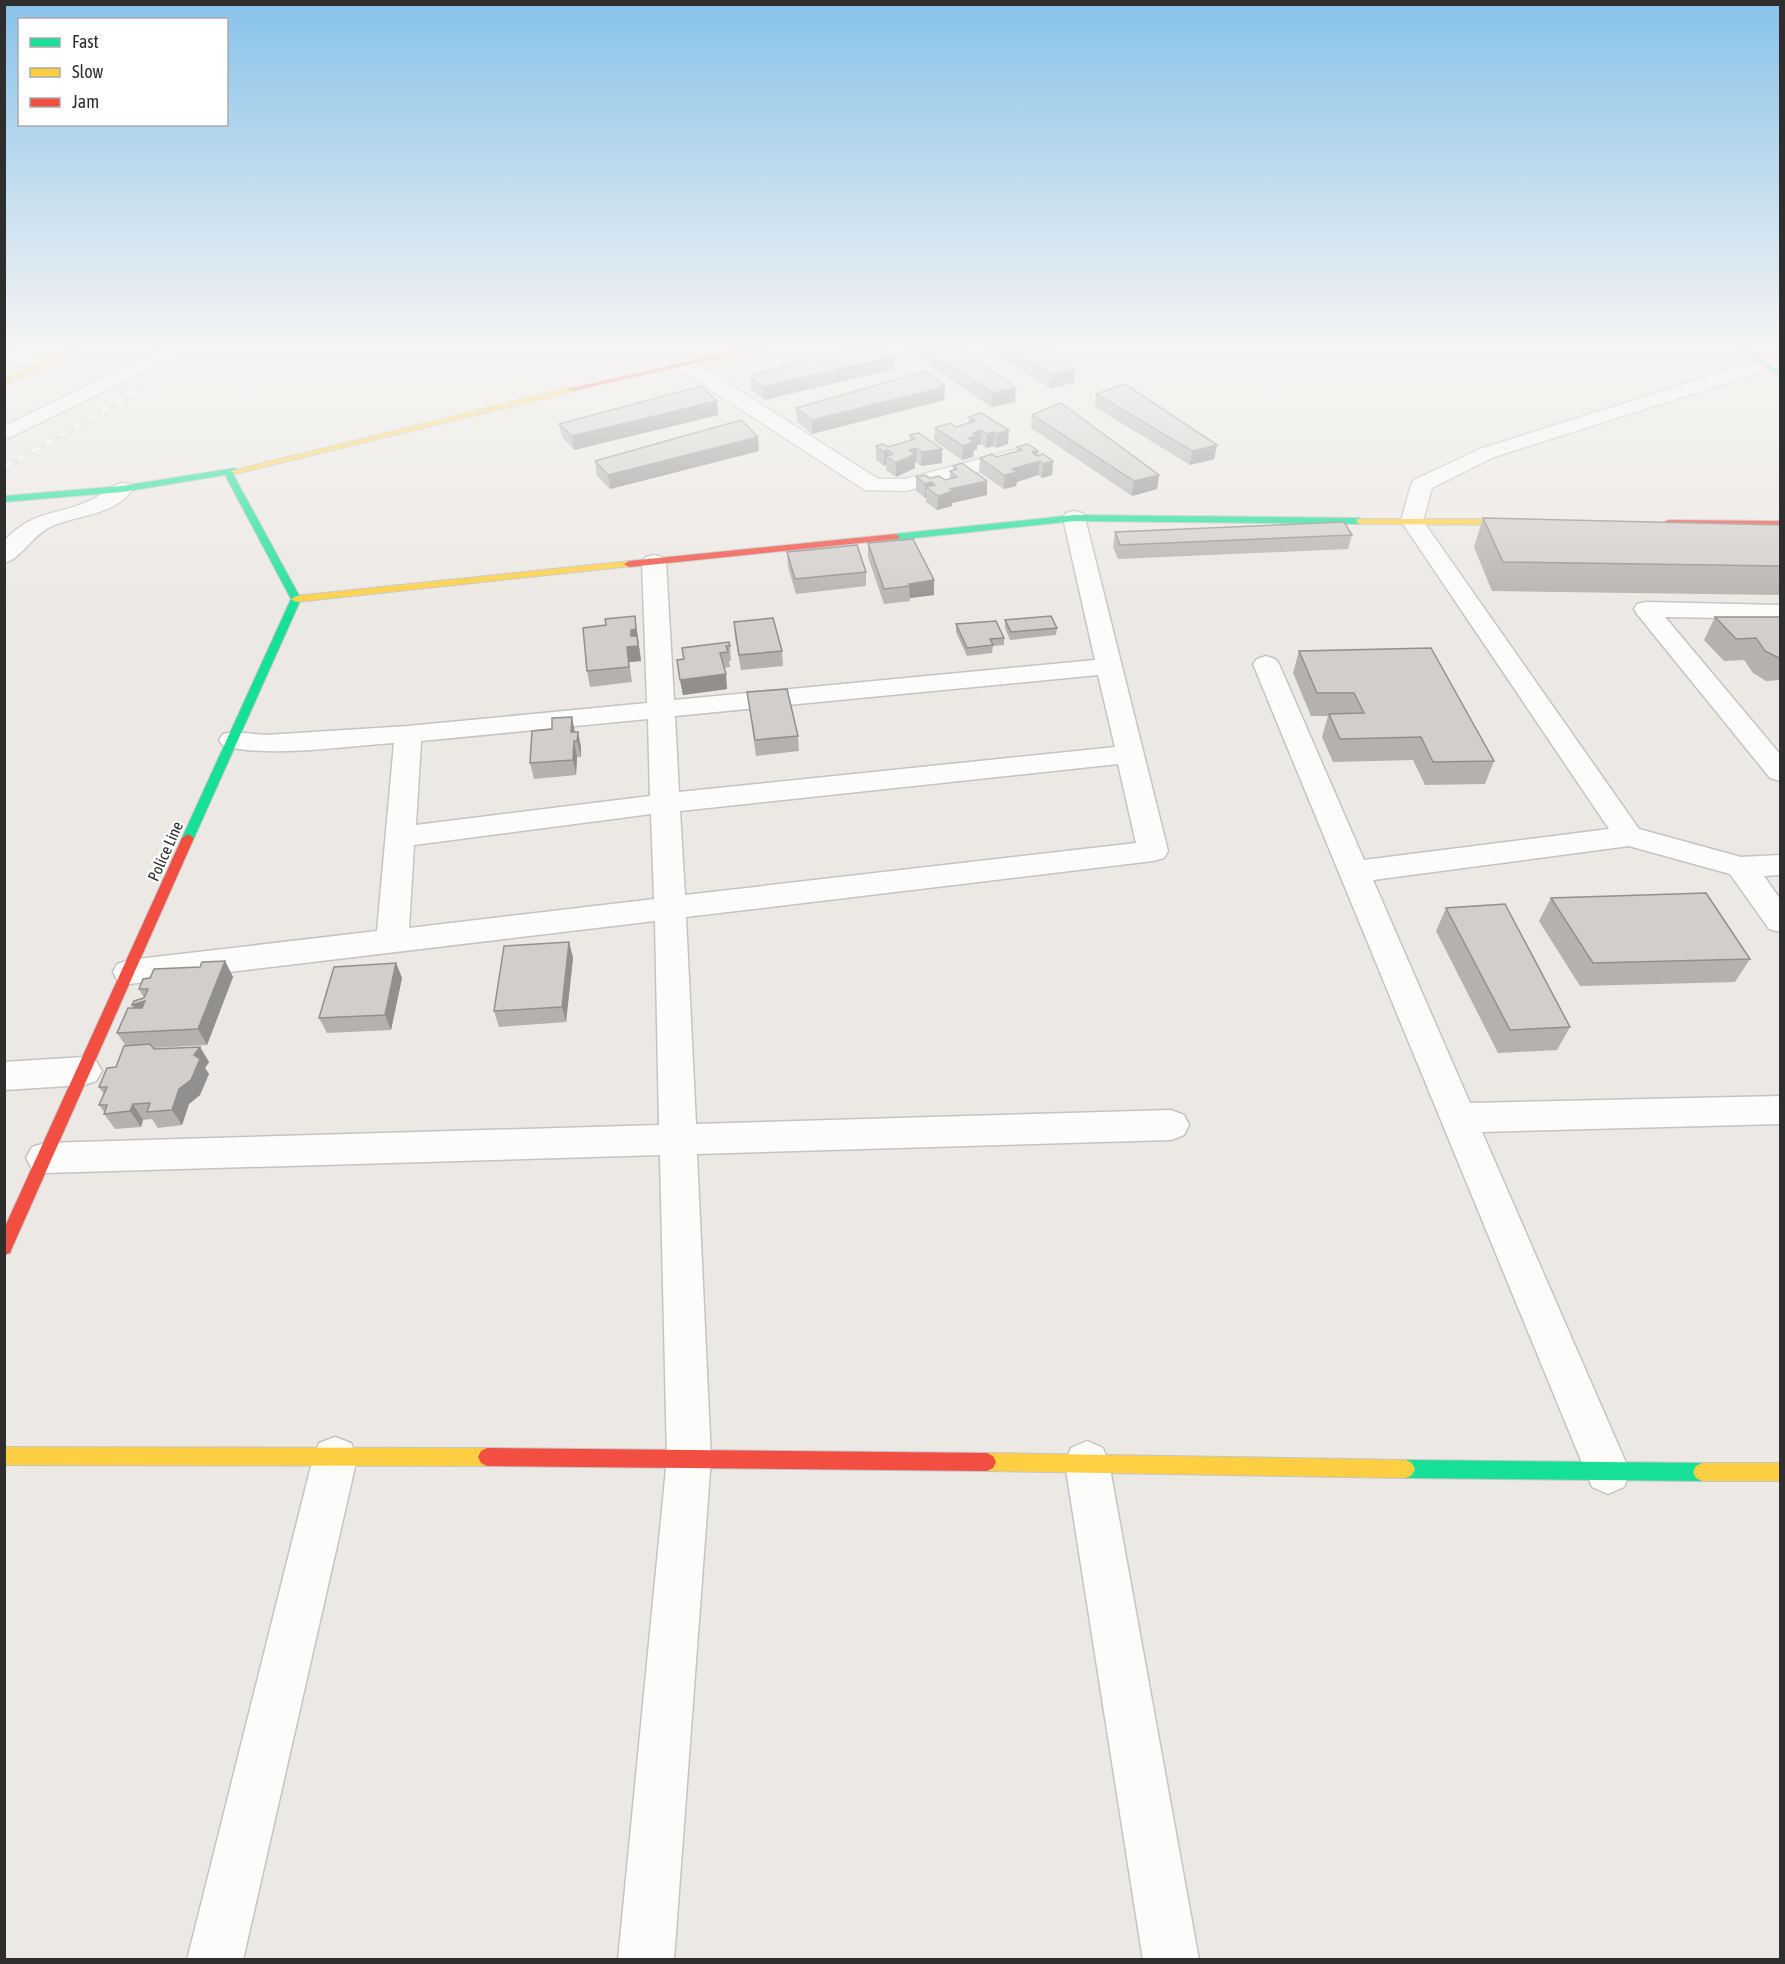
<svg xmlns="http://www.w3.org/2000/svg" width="1785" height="1964" viewBox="0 0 1785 1964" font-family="'Asap Condensed',sans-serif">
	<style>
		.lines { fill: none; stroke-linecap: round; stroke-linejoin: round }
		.street-casing { stroke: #c5c4c5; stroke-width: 3 }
		.fast-casing { stroke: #c5c4c5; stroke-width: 2 }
		.slow-casing { stroke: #c5c4c5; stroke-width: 2 }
		.jam-casing { stroke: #c5c4c5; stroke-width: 2 }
		.street { fill: #fcfcfb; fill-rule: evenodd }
		.fast { fill: #16e098; fill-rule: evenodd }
		.slow { fill: #ffcf43; fill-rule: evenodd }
		.jam { fill: #f24e42; fill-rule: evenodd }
		.rail-casing { stroke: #dfdfe1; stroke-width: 4.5 }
		.rail { stroke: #fff; stroke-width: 3; stroke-dasharray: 8; stroke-linecap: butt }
		.wall { fill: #b4b1af }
		.shaded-wall { fill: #92908e }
		.building { fill: #d1cecb; stroke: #92908e; stroke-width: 1.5 }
		.labels { text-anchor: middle; stroke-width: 4.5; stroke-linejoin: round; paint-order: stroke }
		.street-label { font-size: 16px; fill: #2e2e2e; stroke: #fff }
	</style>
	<rect width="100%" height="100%" fill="#ece8e4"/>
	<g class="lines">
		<defs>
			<path id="street" d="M174,344H197L194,348L4,440V426Z
				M4,352L49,356L56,358L58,362L56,366L49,368L4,363Z
				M1780,354V366L1494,457L1432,488L1423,521L1639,829L1741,857L1780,855V875L1764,876L1780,899V932L1769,929L1730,874L1629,846L1373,880L1470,1103L1780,1096V1124L1482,1132L1630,1472L1624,1487L1608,1494L1592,1487L1253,664L1257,659L1266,656L1275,659L1279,664L1364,860L1609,829L1401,521L1411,485L1414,480L1480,449Z
				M686,359L693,361L878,479H905L1014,450L1021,452L1024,456L1021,460L906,491L865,490L679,369L677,365L679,361Z
				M122,483L130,484L133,489C114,516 80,514 52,526C33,534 21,559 4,563V541C35,509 53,517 89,501C101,496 110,486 122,483Z
				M1074,511L1082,513L1085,518L1168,851L1164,858L1153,861L686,917L696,1124L1171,1110L1184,1115L1189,1125L1184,1135L1171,1140L697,1154L711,1458L674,1960H618L667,1458L660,1155L45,1173L32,1169L26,1158L32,1147L45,1143L659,1125L655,921L129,984L117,980L113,972L117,964L129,960L377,931L394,743C342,746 273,758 223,746L219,740L223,734L233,732L266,735L408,726L647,703L642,562L646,557L654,555L662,557L666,562L674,700L1095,660L1063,518L1066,513ZM1098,675L1115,747L679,792L675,716ZM648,719L650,796L416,825L421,741ZM1118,764L1136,843L685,895L680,811ZM651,814L654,899L409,928L414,845Z
				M1646,602L1780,605V619L1665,617L1780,754V781L1770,778L1637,614L1634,609L1637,604Z
				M84,1057L96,1061L102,1071L96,1081L84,1085L4,1090V1062Z
				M335,1437L351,1443L357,1458L243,1960H187L313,1458L319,1443Z
				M1087,1441L1103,1448L1109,1463L1199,1960H1143L1065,1463L1071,1448Z"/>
			<path id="fast" d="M1735,344H1743L1780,372V377Z
				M235,468L239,471L233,474L301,599L194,838L188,842L182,838L291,599L225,475L122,492L4,502V496L122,486Z
				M1074,515L1360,518L1365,521L1360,524L1074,521L895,540L890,537L895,534Z
				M1406,1460L1702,1463L1708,1466L1711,1472L1708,1478L1702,1481L1406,1478L1400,1475L1397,1469L1400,1463Z"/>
			<path id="slow" d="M83,344H92L4,385V380Z
				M572,387H575V391L235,474L231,471Z
				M1357,519H1527L1532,522L1527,525L1360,524L1357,523Z
				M629,561L632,562V566L296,602L291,599L296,596Z
				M4,1447L487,1448L493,1451L496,1457L493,1463L487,1466L4,1465Z
				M987,1453L1406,1460L1412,1463L1415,1469L1412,1475L1406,1478L987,1471L981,1468L978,1462L981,1456Z
				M1702,1463H1780V1481H1702L1696,1478L1693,1472L1696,1466Z"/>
			<path id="jam" d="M766,344H779L572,391L568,389Z
				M1668,520L1780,521V527L1665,525L1663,523Z
				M895,534L900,537L898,539L629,567L624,564L629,561Z
				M188,834L194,838L12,1248L10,1253L4,1255V1229L182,838Z
				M487,1448L987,1453L993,1456L996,1462L993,1468L987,1471L487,1466L481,1463L478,1457L481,1451Z"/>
		</defs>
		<use href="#street" class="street-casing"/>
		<use href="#fast" class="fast-casing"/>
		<use href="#slow" class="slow-casing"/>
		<use href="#jam" class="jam-casing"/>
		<use href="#street" class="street"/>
		<use href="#fast" class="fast"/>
		<use href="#slow" class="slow"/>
		<use href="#jam" class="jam"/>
		<defs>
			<path id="rail" d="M4,467L223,344"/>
		</defs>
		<use href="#rail" class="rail-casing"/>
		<use href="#rail" class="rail"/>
	</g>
	<path class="wall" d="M908,344H956L1015,402L991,407L908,351Z
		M980,344H1038L1074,383L1050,388Z
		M894,369L764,400L751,390L750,376Z
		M945,387L944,400L812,434L797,422L796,408Z
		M1096,394L1217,445L1214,459L1190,465L1095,407Z
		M717,401L718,415L574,450L562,437L559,424Z
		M981,413L1008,444L996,448L994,446L986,448L981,444L977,445V450H974L973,457L962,460L934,441L935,428L956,427L968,423L969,417Z
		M1032,415L1159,475L1157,489L1132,496L1031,428Z
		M910,435L942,463L921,466L916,462L915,463V468L896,477L886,470V465L884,466L876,460V446L888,447L910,441Z
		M1017,447L1053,461L1052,475L1042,478L1038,475L1017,482L1016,486L1004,489L979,472L980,458L996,457L1017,452Z
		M759,451L610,489L597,476L595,461Z
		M962,463L987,495L952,503V506L937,510L926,502V498H925L916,491V477L945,480L950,479V471L953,470V466Z
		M1483,518L1780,525V595L1492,591L1474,547Z
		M1115,532L1352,535L1348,549L1118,559L1113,547Z
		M868,543L934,580V595L910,598V601L884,604L868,557Z
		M787,552L866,572V586L796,594L788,567Z
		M1715,617H1780V680L1766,681L1753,673L1744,660L1724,661L1704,640Z
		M1005,620L1057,628L1056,635L1010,640L1005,628Z
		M734,622L782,651L783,666L741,670L735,637Z
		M956,624L1004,638V645L993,646L992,653L967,656L956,632Z
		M637,631L641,661L629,662L632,682L590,687L587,671Z
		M730,646L731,661H729L730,667L724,668L727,689L683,695L677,660L683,659L682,648Z
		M1299,651L1494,761L1485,784L1425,785L1413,760L1333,762L1322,737L1328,716H1311L1293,673Z
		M747,692L798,736L799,751L756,756Z
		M575,732H578L581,747V757H577L576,775L534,779L530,763Z
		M1551,898L1750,959L1735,982L1580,986L1539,921Z
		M1446,908L1570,1027L1557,1050L1498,1053L1436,931Z
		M569,942L573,958L566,1022L499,1027L494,1011Z
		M225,961L233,977L207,1045L153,1048L154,1049L200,1047L209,1062L205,1068L209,1074L200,1095L189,1104L182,1125L158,1128L152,1119L143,1120L141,1127L115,1129L104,1114V1112L99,1105L104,1094L99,1087L116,1067L126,1046L117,1033L134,1008L132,1005L144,998L139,989L150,978L200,967Z
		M396,963L402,978L391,1030L327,1033L319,1018Z"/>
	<path class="shaded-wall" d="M894,356V369L764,400L763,387Z
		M1075,369L1074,383L1050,388L1052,374Z
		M945,387L944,400L812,434V420Z
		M1016,388L1015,402L991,407L992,393Z
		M717,401L718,415L574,450L572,436Z
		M981,430V444L977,445V450H974L973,457L962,460L963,446L973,433Z
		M1009,430L1008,444L996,448L997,434Z
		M995,432L994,446L986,448L987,434Z
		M758,437L759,451L610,489L608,475Z
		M1217,445L1214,459L1190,465L1192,451Z
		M917,448L916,462L915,463V468L896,477V463L909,450Z
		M942,449V463L921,466L922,452Z
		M887,450L888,457L886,456V465L884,466V452Z
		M1038,451L1037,462L1040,461L1038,475L1017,482L1016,486L1004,489V475L1032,452Z
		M1053,461L1052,475L1042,478L1043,464Z
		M1159,475L1157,489L1132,496L1134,481Z
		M987,481V495L952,503V506L937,510L938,496L950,489Z
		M932,482V491L926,487V498H925V484Z
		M934,580V595L910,598L909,584Z
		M635,616L641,661L629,662L632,682L627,647Z
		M726,674L727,689L683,695L680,680Z
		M572,717L575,732L574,741L577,757L576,775L573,760L571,732Z
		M578,732L581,747V757L577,741Z
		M569,942L573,958L566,1022L562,1007Z
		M225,961L233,977L207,1045L198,1029Z
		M396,963L402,978L391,1030L385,1015Z
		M145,1001L142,1020L132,1005Z
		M200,1047L209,1062L205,1068L209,1074L200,1095L189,1104L182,1125L172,1110L179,1089L194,1055Z
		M133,1104L143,1120L141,1127L130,1111Z"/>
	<path class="building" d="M870,344H878L894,356L763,387L750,376Z
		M916,344H956L1016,388L992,393Z
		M1002,344H1038L1075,369L1052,374Z
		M926,371L945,387L812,420L796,408Z
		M1125,384L1217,445L1192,451L1096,394Z
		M701,386L717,401L572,436L559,424Z
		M1061,403L1159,475L1134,481L1032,415Z
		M981,413L1009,430L997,434L995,432L987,434L981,430L973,433L977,436L968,438L974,442L963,446L935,428L950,423L956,427L975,421L969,417Z
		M741,420L758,437L608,475L595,461Z
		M919,433L942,449L922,452L917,448L909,450L915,454L896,463L886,456L893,454L887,450L884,452L876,446L883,444L888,447L915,439L910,435Z
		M1028,444L1038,451L1032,452L1037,456L1043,454L1053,461L1043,464L1040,461L1012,469L1018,472L1004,475L980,458L992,454L996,457L1022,450L1017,447Z
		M962,463L987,481L950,489L953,491L938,496L926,487L935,485L932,482L925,484L916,477L925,475L930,478L939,476L945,480L957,477L950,471L957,469L953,466Z
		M1483,518L1780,525V566L1503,562Z
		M1344,522L1352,535L1120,545L1115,532Z
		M913,539L934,580L909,584L910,586L884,589L868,543Z
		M857,545L866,572L795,579L787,552Z
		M635,616L636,629L631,630V636H637L638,646L627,647L629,667L587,671L583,628L606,625L605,619Z
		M1051,616L1057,628L1011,632L1005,620Z
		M1715,617H1780V658H1779L1765,651L1756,638L1736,639Z
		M773,618L782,651L739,655L734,622Z
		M996,621L1004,638L990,639L993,645L967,648L956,624Z
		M729,642L730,646H726L728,652L720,653L726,674L680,680L677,660L684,659L682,648Z
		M1431,648L1494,761L1433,762L1421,737L1340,739L1329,714L1364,713L1354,693H1317L1299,651Z
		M787,689L798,736L755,740L747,692Z
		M572,717L571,732H578L577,741H574L573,760L530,763L532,731L552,729V718Z
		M1706,893L1750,959L1593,963L1551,898Z
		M1505,904L1570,1027L1510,1030L1446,908Z
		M569,942L562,1007L494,1011L504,946Z
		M225,961L198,1029L117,1033L128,1008H142L145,1001L132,1005L134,1001L144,998L148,989H139L143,979L150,978L154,969L200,967L202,962Z
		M396,963L385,1015L319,1018L334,967Z
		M150,1044L154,1049L200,1047L194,1055L200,1059L191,1080L179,1089L172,1110L147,1112L150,1103L133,1104L130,1111L104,1114L107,1105H99L107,1087H99L107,1068L116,1067L124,1046Z"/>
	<linearGradient id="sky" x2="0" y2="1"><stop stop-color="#88c2ea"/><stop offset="0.56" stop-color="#f6f5f3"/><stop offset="1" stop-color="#f6f5f3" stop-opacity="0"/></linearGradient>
	<rect width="1785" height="619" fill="url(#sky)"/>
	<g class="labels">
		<g class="street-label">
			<text transform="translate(165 851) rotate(-66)" y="6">Police Line</text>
		</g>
	</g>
	<rect width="1785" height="1964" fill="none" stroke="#2e2e2e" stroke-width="12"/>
	<rect x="18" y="18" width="210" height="108" fill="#ffffff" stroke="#ababab" stroke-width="1.5"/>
	<rect x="30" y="38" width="30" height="9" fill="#16e098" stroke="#ababab" stroke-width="1.5"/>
	<text x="72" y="48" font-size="18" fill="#2e2e2e">Fast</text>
	<rect x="30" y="68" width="30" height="9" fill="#ffcf43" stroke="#ababab" stroke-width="1.5"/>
	<text x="72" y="78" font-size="18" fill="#2e2e2e">Slow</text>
	<rect x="30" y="98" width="30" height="9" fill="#f24e42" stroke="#ababab" stroke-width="1.5"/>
	<text x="72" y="108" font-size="18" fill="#2e2e2e">Jam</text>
</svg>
